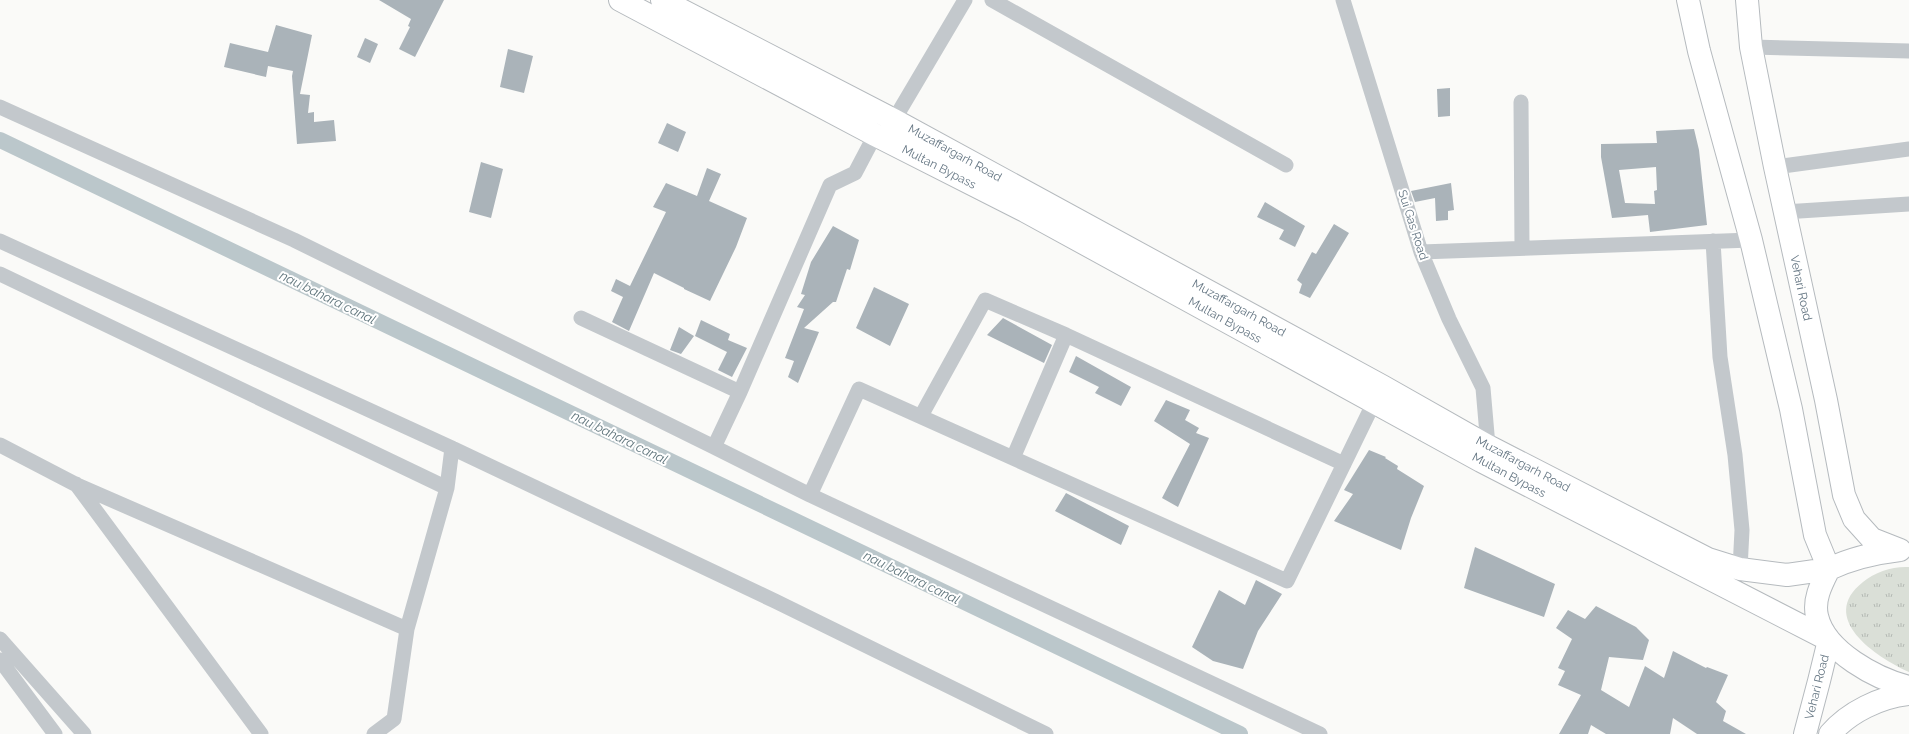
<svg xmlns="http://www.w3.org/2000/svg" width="1909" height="734" viewBox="0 0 1909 734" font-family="Raleway,sans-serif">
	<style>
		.grass { fill: url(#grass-tufts) }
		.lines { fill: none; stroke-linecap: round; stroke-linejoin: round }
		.canal { stroke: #bbc7cb; stroke-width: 16 }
		.building { fill: #aab3b9; fill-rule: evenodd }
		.primary-casing { stroke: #b5babe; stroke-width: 24 }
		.minor { stroke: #c3c8cc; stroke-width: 15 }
		.primary { stroke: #fff; stroke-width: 22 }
		.labels { text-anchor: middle; stroke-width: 4; stroke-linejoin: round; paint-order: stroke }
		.street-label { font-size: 12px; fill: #657683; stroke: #fff }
		.water-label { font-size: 13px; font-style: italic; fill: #60757c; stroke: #fff }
	</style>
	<defs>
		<pattern id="grass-tufts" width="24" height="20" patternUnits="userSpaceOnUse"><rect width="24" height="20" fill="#dadfd7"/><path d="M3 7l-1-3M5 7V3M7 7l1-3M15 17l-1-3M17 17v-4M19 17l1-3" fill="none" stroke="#b4b9b4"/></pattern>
	</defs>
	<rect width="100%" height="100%" fill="#fafaf8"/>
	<path class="grass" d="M1909,567V672C1876,657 1817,618 1863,582C1875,572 1893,566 1909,567Z"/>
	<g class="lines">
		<path class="canal" d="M0,140L1240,734"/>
	</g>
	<path class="building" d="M379,0H444L415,57L399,49L410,27L408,26L411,19Z
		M276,25L312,35L300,94L310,95L308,113L314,112V122L334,120L336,141L297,144L292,76L293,71L268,66L266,77L224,67L230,43L268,52Z
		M365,38L378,44L370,63L357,57Z
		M508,49L533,56L524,93L500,87Z
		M1450,88V116L1438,117L1437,89Z
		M667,123L686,132L678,152L658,143Z
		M1694,129L1699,150L1707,225L1650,232L1648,215L1612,218L1601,157V144L1657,143L1656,131ZM1656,167L1657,190L1654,191L1655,204L1625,203L1619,170Z
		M481,162L503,169L491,218L469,212Z
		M707,168L721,174L709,201L747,218L736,247L710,301L684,289V288L654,273L629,331L612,322L623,297L611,291L616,279L630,286L666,212L653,207L666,183L697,196Z
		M1451,183L1454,210L1448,211V220L1436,221L1435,198L1415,202L1411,191Z
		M1265,202L1305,226L1295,247L1279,239L1284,230L1257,217Z
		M1334,224L1349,233L1310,298L1299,293L1302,284L1297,280L1312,252L1316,254Z
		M833,226L859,240L850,270L847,269L836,302H833L804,328L819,332L798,383L788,377L794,361L785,358L804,309L797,307L805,295L801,294L811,262Z
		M874,287L909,304L890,346L856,328Z
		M1003,318L1052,345L1044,363L987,335Z
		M701,320L730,334L728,340L747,348L732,377L718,370L727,352L695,336Z
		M679,327L694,336L681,354L670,350Z
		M1076,356L1131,387L1121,406L1095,393L1099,387L1069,372Z
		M1166,400L1190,410L1185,420L1199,428L1196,433L1209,438L1178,507L1162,498L1190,444L1154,421Z
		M1369,450L1386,457L1385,458L1398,466L1397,469L1424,486L1411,518L1401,550L1334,521L1353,494L1344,490Z
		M1066,493L1129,526L1121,545L1055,511Z
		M1475,547L1555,584L1544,617L1464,588Z
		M1256,580L1282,594L1258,631L1243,669L1213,661L1192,647L1219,590L1245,605Z
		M1596,606L1636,627L1649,640L1643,660L1609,657L1601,690L1629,707L1645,666L1664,678L1673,651L1706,668L1707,667L1728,675L1716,702L1726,711L1723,721L1746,734H1697L1673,718L1670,734H1606L1591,725L1588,734H1559L1581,695L1558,685L1565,671L1558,668L1572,639L1556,628L1568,610L1585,619Z"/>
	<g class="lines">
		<defs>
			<path id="primary" d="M620,0L875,135L1025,211L1481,461L1829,640L1819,681L1805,734
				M662,0L894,120L1382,386L1488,446L1708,559L1740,569L1787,575L1829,569L1815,535L1791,409L1751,240L1699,51L1688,0
				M1747,0L1751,47L1775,167L1826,400L1844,495L1854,519L1872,539L1900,550
				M1900,550C1874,553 1852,558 1829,569C1822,583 1813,599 1817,616C1825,652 1877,679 1909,687
				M1830,734C1849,712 1880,697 1909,694"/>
		</defs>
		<use href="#primary" class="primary-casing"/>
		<path class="minor" d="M992,0L1286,165
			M1343,0L1421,252L1449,319L1483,388L1488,446
			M1751,47L1909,51
			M1521,102L1522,248
			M0,107L294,240L714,447
			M894,120L965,0
			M1775,167L1909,149
			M1784,212L1909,204
			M0,241L452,448L775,601L1046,734
			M1713,241L1720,357L1735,455L1742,530L1740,569
			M1421,252L1751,240
			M0,274L447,488
			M581,318L740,392
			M1066,335L1344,464
			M921,416L985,300L1066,335L1013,458
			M0,445L75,484L407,629
			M76,484L261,734
			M810,495L714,447L740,392L830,185L855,173L875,135
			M0,639L84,734
			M0,660L55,734
			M374,734L394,719L407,629L447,488L452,448
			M1320,734L810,495L859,389L1287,581L1378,394"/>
		<use href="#primary" class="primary"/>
	</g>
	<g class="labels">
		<g class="street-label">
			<text transform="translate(955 153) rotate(29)" y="4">Muzaffargarh Road</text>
			<text transform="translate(939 167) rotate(27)" y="4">Multan Bypass</text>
			<text transform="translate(1413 225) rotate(72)" y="4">Sui Gas Road</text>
			<text transform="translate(1801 288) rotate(78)" y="4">Vehari Road</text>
			<text transform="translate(1239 308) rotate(29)" y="4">Muzaffargarh Road</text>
			<text transform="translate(1225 320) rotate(29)" y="4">Multan Bypass</text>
			<text transform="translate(1523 464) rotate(28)" y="4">Muzaffargarh Road</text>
			<text transform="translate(1509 475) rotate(28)" y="4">Multan Bypass</text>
			<text transform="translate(1817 687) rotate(-76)" y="4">Vehari Road</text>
		</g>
		<g class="water-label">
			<text transform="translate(328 297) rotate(26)" y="5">nau bahara canal</text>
			<text transform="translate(620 437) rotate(26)" y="5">nau bahara canal</text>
			<text transform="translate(912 577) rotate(26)" y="5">nau bahara canal</text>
		</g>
	</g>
</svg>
